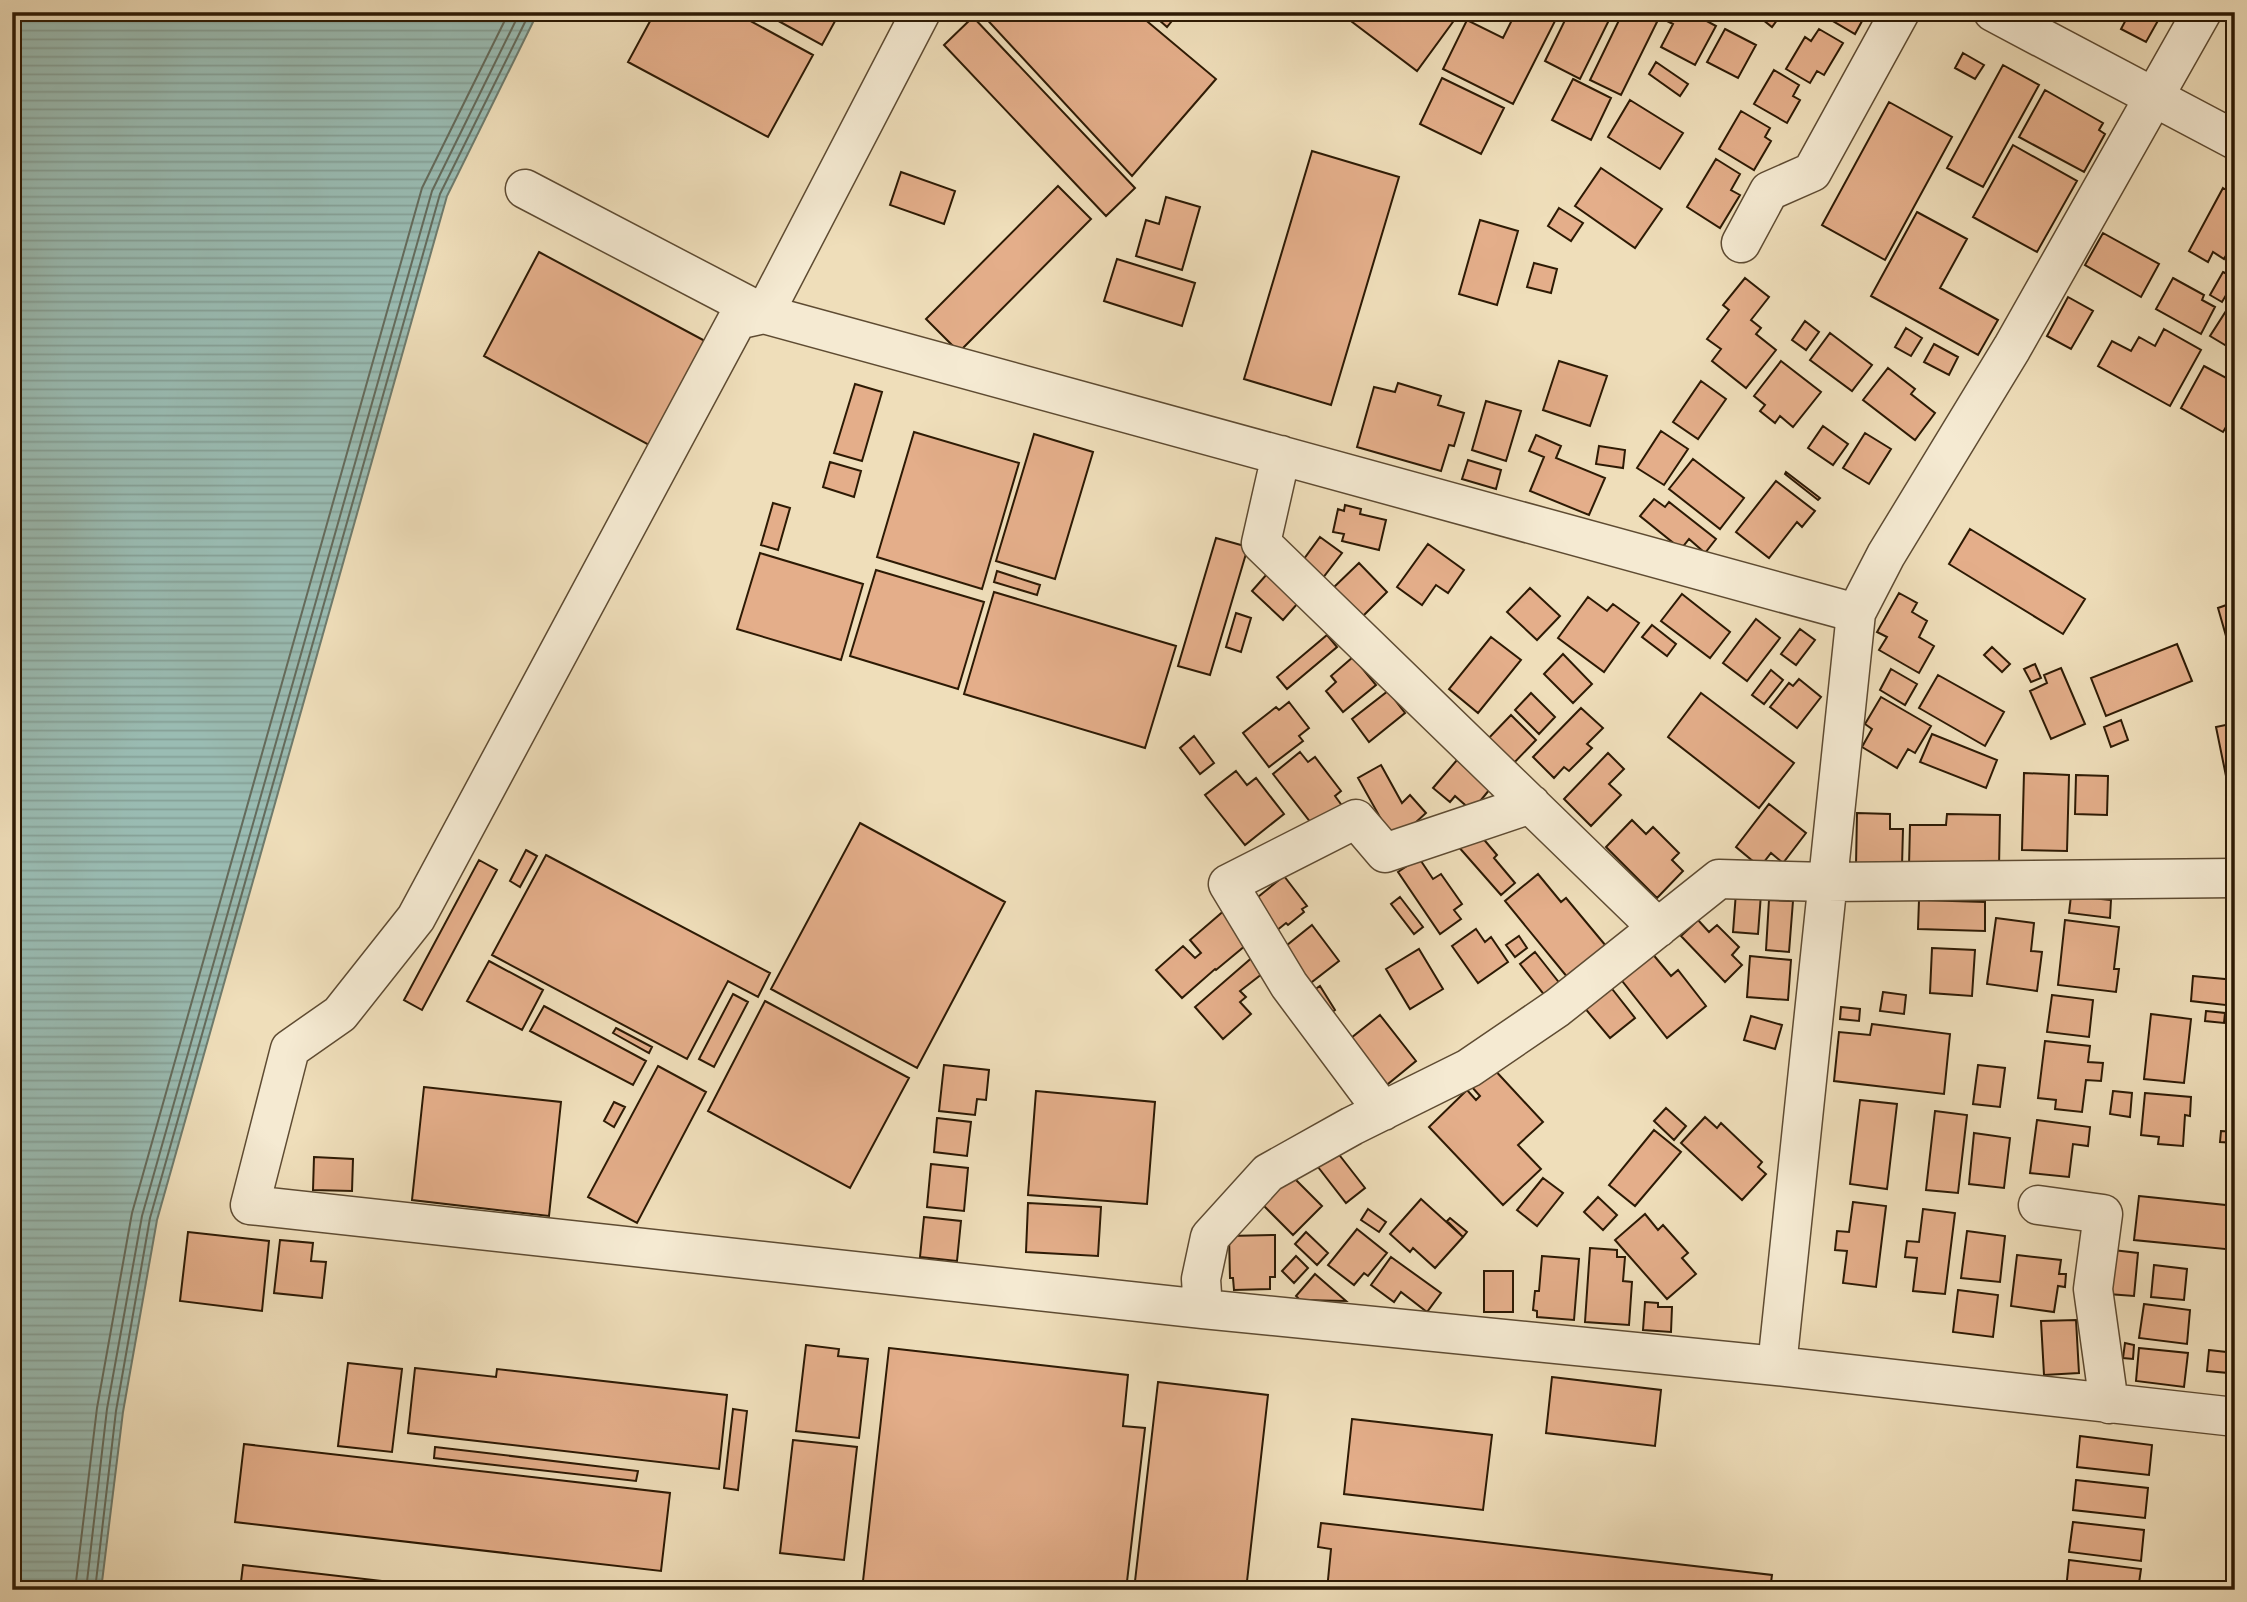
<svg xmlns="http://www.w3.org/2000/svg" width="2247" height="1602" viewBox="0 0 2247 1602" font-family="'Gentium Book Plus',serif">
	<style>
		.water { fill: url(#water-rules); stroke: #6e7b6d; stroke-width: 2 }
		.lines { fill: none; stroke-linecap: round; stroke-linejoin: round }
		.shore { stroke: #646b5c; stroke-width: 2 }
		.building { fill: #e4ae8a; stroke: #2d1a04; stroke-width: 2 }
		.minor-casing { stroke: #5e4b32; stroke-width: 41 }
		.minor { stroke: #f5ead2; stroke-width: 38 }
	</style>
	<defs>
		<pattern id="water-rules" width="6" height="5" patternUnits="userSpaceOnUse" patternTransform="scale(1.75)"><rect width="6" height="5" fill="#9abcb3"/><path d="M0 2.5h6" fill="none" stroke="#85a198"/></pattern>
	</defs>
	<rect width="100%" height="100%" fill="#efdeba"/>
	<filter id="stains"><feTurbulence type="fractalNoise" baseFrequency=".00286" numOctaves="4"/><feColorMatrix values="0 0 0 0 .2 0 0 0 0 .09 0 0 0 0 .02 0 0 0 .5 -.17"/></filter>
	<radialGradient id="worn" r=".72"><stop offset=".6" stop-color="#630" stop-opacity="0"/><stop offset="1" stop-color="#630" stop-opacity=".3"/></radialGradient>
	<path class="water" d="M12,12H538L447,196L157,1220L123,1412L101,1590H12Z"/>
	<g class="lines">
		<path class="shore" d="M75,1590L97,1408L132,1213L422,188L509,12
			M86,1590L107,1409L142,1216L432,191L520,12
			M95,1590L116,1411L150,1218L440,194L530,12"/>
	</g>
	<path class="building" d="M655,12H734L813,55L768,137L628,62Z
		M762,12H840L822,45Z
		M980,12H1136L1216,79L1132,176Z
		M1150,12H1179L1167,27Z
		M1339,12H1454L1458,15L1417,71Z
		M1516,12H1538L1555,21L1513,104L1443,69L1467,20L1503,38Z
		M1569,12H1613L1580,79L1545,61Z
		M1623,12H1651L1649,18L1657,22L1621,95L1590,80Z
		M1669,12H1690L1716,26L1695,65L1661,47L1673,24L1665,20Z
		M1753,12H1783L1772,27Z
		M1822,12H1867L1855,34L1821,14Z
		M2130,12H2174L2169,21L2160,17L2146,42L2121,29Z
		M973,17L1135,188L1106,216L944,45Z
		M1725,29L1756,45L1738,78L1707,62Z
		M1819,29L1843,43L1824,75L1817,71L1810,83L1786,69L1805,37L1811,41Z
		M1963,53L1984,65L1975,79L1955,68Z
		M1656,62L1688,84L1680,96L1649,74Z
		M2003,65L2039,85L1983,187L1947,168Z
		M1774,70L1799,85L1793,96L1800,100L1787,123L1754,104Z
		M1442,78L1504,108L1481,154L1420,124Z
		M1573,79L1611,98L1591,140L1552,120Z
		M2045,90L2103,123L2099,130L2105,134L2084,172L2019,137Z
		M1630,100L1683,133L1660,169L1608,137Z
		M1889,102L1952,137L1885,260L1822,225Z
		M1741,111L1770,128L1765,137L1771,141L1754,170L1719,149Z
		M2013,145L2077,181L2037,252L1973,217Z
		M1312,151L1399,177L1331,405L1244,379Z
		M1716,159L1740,174L1731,190L1740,195L1720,228L1687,207Z
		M1601,168L1662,209L1635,248L1575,206Z
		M901,172L955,191L944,224L890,205Z
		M1058,186L1091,219L959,352L926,319Z
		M2223,188L2235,195V239L2224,259L2213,252L2208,262L2189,251Z
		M1166,197L1200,207L1182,270L1136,256L1146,220L1159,224Z
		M1559,208L1583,223L1571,241L1548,226Z
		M1917,212L1967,239L1940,288L1998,320L1978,355L1871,296Z
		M1480,220L1518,231L1497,305L1459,294Z
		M2103,233L2159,264L2141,297L2085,265Z
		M539,252L705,341L649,445L484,356Z
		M1117,259L1195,283L1182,326L1104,301Z
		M1534,263L1557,269L1551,293L1527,287Z
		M2223,272L2235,278V280L2222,302L2210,295Z
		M1745,278L1769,297L1751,320L1761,328L1756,334L1776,350L1746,388L1712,361L1721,349L1707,339L1729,310L1723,305Z
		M2173,278L2204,295L2202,300L2215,307L2201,334L2156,309Z
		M2068,297L2093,311L2071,349L2047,336Z
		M2235,297V351L2210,336Z
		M1805,321L1819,332L1806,350L1792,340Z
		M1906,328L1922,338L1911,356L1895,347Z
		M2164,329L2201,350L2170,406L2098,366L2112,341L2131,351L2139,337L2155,346Z
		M1830,333L1872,365L1852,391L1810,360Z
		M1934,344L1958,357L1949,375L1924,362Z
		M1559,361L1607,376L1590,426L1543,410Z
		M1781,361L1821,392L1793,427L1780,416L1775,423L1760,411L1765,405L1754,396Z
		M2204,366L2228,379L2235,367V412L2223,432L2181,408Z
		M1888,368L1915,389L1911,394L1935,413L1915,440L1863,400Z
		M1701,381L1726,399L1698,439L1673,422Z
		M1398,383L1441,396L1438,405L1464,413L1454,446L1449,445L1441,471L1357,447L1374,387L1395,392Z
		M855,384L882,392L862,461L834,453Z
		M1486,401L1521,411L1506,461L1472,450Z
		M1823,426L1848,444L1833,465L1808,448Z
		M1661,431L1688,449L1664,485L1637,468Z
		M914,432L1019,463L982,589L877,557Z
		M1865,433L1891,449L1869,484L1843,468Z
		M1034,434L1093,452L1055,579L996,561Z
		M1536,435L1561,446L1556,458L1605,478L1589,515L1530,491L1544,457L1529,451Z
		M1599,446L1625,450L1623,468L1596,464Z
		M1693,459L1744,498L1720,529L1669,489Z
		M1468,460L1501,470L1496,489L1462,479Z
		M830,462L861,471L854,497L823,487Z
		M1786,472L1820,498L1818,500L1785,474Z
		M1776,481L1815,511L1802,527L1797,522L1769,558L1736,532Z
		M1654,499L1665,507L1669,502L1716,539L1705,553L1689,539L1681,549L1640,516Z
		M773,503L790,508L778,550L761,545Z
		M1345,505L1361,509L1360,514L1386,520L1379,550L1342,541L1344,534L1333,532L1338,509L1344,511Z
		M1970,529L2085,599L2063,634L1949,564Z
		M1320,537L1342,553L1322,579L1301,563Z
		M1216,538L1248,547L1210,675L1178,666Z
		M1428,544L1464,570L1448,593L1436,585L1422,605L1397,587Z
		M760,553L863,584L841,660L737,629Z
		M1359,563L1387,592L1361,618L1332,589Z
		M876,570L984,602L958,689L850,656Z
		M997,571L1040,585L1037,595L994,582Z
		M1267,574L1298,603L1283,620L1252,591Z
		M1530,588L1560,616L1537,640L1507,612Z
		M994,592L1176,646L1145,748L964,694Z
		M1899,593L1917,603L1912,612L1927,621L1919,637L1934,646L1919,673L1879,650L1887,637L1877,632Z
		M1682,594L1730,632L1710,658L1661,621Z
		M1588,597L1607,611L1613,604L1639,623L1604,672L1558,638Z
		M2235,602V657H2232L2218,608Z
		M1236,613L1251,618L1241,652L1226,647Z
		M1756,619L1780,638L1747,681L1723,663Z
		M1652,625L1676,644L1667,656L1642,637Z
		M1800,629L1815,640L1796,665L1781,654Z
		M1327,635L1337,647L1287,689L1277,677Z
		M1491,637L1521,660L1478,713L1449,689Z
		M2177,644L2192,681L2106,716L2091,678Z
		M1992,647L2010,664L2002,672L1984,655Z
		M1563,654L1592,684L1573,703L1544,674Z
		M1353,657L1376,685L1343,712L1326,691L1336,682L1331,676Z
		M2035,664L2041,678L2031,682L2024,669Z
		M2061,668L2085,724L2051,739L2030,691L2047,683L2044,675Z
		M1891,669L1917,684L1905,705L1880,690Z
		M1771,670L1783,680L1764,704L1752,695Z
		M1938,675L2004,712L1985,746L1919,708Z
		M1799,679L1821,697L1797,728L1770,707L1789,683L1793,686Z
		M1388,691L1405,713L1369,742L1352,719Z
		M1531,693L1555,717L1539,734L1515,710Z
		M1701,693L1794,763L1759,808L1668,737Z
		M1881,697L1931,726L1915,753L1908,749L1897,768L1862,747L1872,729L1865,724Z
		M1289,702L1309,728L1299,736L1303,741L1269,767L1243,733L1276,707L1279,710Z
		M1581,708L1603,728L1587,744L1592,748L1569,771L1564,767L1554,778L1533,757Z
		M1511,715L1536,740L1510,767L1485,742Z
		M2121,720L2128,740L2111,747L2104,727Z
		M2235,723V820L2216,727Z
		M1932,734L1997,760L1986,788L1920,762Z
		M1194,736L1214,763L1200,774L1180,748Z
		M1300,752L1308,762L1315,757L1341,791L1335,796L1343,807L1315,828L1273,774Z
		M1608,753L1624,769L1609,784L1621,795L1591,826L1564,799Z
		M1457,760L1490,789L1472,811L1455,796L1450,802L1433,788Z
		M1381,765L1402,803L1410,795L1426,813L1414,824L1391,837L1358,778Z
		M1236,771L1247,785L1256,778L1284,814L1245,845L1205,795Z
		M2024,773L2069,775L2067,851L2022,850Z
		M2076,775L2108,776L2107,815L2075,814Z
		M1769,804L1806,833L1783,863L1771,853L1760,867L1736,847Z
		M1857,813L1890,814V829H1903L1902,866L1856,865Z
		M1947,814L2000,815L1999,867L1909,866L1910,825H1946Z
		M1632,820L1646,834L1653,827L1679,853L1672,860L1683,871L1657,898L1606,847Z
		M860,823L1005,902L917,1068L771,989Z
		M1475,829L1497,855L1494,858L1515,883L1501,895L1457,845Z
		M526,850L537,856L520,887L510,881Z
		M546,855L770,973L758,997L728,981L687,1059L492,955Z
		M1419,858L1433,879L1441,874L1462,904L1454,910L1461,919L1440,934L1398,872Z
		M479,860L497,870L422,1010L404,1000Z
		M1538,874L1561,902L1566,898L1606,946L1568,978L1505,901Z
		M1284,876L1307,906L1302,909L1304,912L1288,925L1286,923L1276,931L1253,901Z
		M1736,892L1761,894L1758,934L1733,932Z
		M2071,896L2111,900L2110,918L2069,913Z
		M1400,897L1423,927L1414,934L1391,904Z
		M1769,900L1793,901L1789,952L1766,950Z
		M1919,900L1985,902V931L1918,929Z
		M1226,909L1252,940L1216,970L1215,969L1182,998L1156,970L1183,946L1195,958L1201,953L1190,940Z
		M1996,918L2034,923L2031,951L2042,952L2037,991L1987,984Z
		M1698,920L1709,932L1717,925L1739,947L1732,955L1742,965L1725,982L1681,936Z
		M2065,920L2119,927L2114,969H2119L2116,992L2058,985Z
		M1312,925L1339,961L1308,985L1281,950Z
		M1476,929L1485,942L1491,937L1508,962L1478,983L1452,946Z
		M1519,936L1527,948L1515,957L1506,945Z
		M1932,948L1975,950L1972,996L1930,993Z
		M1419,949L1443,989L1410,1009L1386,969Z
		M1535,952L1561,985L1546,997L1520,964Z
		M1651,952L1671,976L1678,970L1706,1006L1667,1038L1619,977Z
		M1255,955L1267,970L1240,991L1246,997L1240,1002L1251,1014L1223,1039L1195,1007Z
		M1750,956L1791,960L1788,1000L1747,997Z
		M489,961L543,990L522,1030L467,1001Z
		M2193,976L2235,980L2234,1006L2191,1001Z
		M1609,985L1635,1018L1610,1038L1583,1006Z
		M1320,986L1335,1010L1329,1014L1314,990Z
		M1883,992L1906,995L1904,1014L1880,1011Z
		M733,994L748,1002L714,1067L699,1059Z
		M2052,995L2093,1000L2089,1037L2047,1032Z
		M765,1001L909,1078L850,1188L708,1111Z
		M544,1006L646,1061L633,1085L530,1031Z
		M1841,1007L1860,1009L1859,1021L1840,1019Z
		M2206,1011L2225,1013L2224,1023L2205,1021Z
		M2151,1014L2191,1019L2184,1083L2144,1079Z
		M1380,1015L1416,1061L1383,1088L1346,1042Z
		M1751,1016L1782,1025L1775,1049L1744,1040Z
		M1872,1024L1950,1034L1944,1094L1834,1081L1839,1032L1870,1035Z
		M616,1028L652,1047L649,1053L613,1033Z
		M2235,1037V1076L2231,1075Z
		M2045,1041L2090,1046L2088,1062L2103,1063L2101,1081L2086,1080L2082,1112L2055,1109L2056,1100L2038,1098Z
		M944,1065L989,1070L986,1100L977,1099L975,1115L939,1111Z
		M1978,1065L2005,1068L2000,1107L1973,1104Z
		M658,1066L706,1092L637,1223L588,1197Z
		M1491,1066L1543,1122L1518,1145L1541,1169L1503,1205L1429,1127L1467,1090L1476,1100L1480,1096L1471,1086Z
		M424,1087L561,1102L549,1216L412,1200Z
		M1036,1091L1155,1102L1147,1204L1028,1195Z
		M2113,1091L2132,1093L2130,1117L2110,1114Z
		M2145,1093L2191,1097L2190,1116L2185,1115L2183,1146L2158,1144L2159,1137L2141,1135Z
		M1860,1100L1897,1104L1887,1189L1850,1184Z
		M614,1102L625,1107L614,1127L604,1121Z
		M1666,1108L1686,1126L1674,1140L1654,1121Z
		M1935,1111L1967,1115L1958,1193L1926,1190Z
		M1705,1117L1717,1128L1721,1123L1762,1162L1758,1167L1766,1174L1742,1200L1681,1143Z
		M937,1118L971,1122L967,1156L934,1152Z
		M2037,1120L2090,1127L2088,1146L2073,1144L2069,1177L2030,1173Z
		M1654,1130L1681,1152L1635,1206L1609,1185Z
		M2221,1131L2235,1132V1143L2220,1142Z
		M1974,1133L2010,1138L2004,1188L1969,1184Z
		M1337,1152L1365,1188L1346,1203L1318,1167Z
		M314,1157L353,1159L352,1191L313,1190Z
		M931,1164L968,1168L964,1211L927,1207Z
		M1291,1175L1322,1206L1293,1235L1262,1204Z
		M1543,1178L1563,1193L1537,1226L1517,1210Z
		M2139,1196L2235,1206V1250L2134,1240Z
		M1598,1197L1617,1215L1603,1230L1584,1212Z
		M1421,1199L1463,1237L1435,1268L1413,1248L1410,1252L1390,1234Z
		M1853,1202L1886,1206L1876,1287L1843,1283L1847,1251L1835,1250L1837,1231L1849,1232Z
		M1028,1203L1101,1207L1098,1256L1026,1252Z
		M1368,1209L1386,1222L1379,1232L1361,1220Z
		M1923,1209L1955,1213L1945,1294L1913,1291L1917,1258L1905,1257L1907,1241L1919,1242Z
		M1645,1214L1658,1230L1663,1225L1688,1253L1682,1258L1696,1274L1667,1299L1615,1240Z
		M924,1217L961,1221L957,1261L920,1257Z
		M1450,1218L1467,1232L1463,1237L1447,1221Z
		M1357,1229L1387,1253L1368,1276L1364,1273L1354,1285L1328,1265Z
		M1967,1231L2005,1236L2000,1282L1961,1278Z
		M188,1232L269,1241L262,1311L180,1301Z
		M1306,1232L1328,1253L1317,1265L1295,1244Z
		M1275,1235V1277H1270V1289L1234,1290L1233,1278H1230L1229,1236Z
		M280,1240L313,1243L311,1261L326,1262L322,1298L274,1293Z
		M1590,1248L1617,1250V1257H1625L1623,1281L1632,1282L1629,1325L1585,1322Z
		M2113,1250L2138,1253L2134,1296L2108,1294Z
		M2017,1255L2061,1260L2059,1274H2066L2065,1287L2058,1286L2054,1312L2011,1306Z
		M1296,1256L1308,1268L1294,1283L1282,1271Z
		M1542,1256L1579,1259L1574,1320L1537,1317V1311L1533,1310L1535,1291H1539Z
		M1391,1257L1441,1293L1427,1312L1401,1292L1394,1302L1371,1285Z
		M2154,1265L2187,1269L2184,1300L2151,1297Z
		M1484,1271H1513V1312H1484Z
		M1315,1274L1346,1301L1300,1300L1296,1296Z
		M1958,1290L1998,1295L1993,1337L1953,1332Z
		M1645,1302L1658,1303V1307H1672L1671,1332L1643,1330Z
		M2144,1304L2190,1310L2187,1344L2139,1338Z
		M2076,1320L2079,1373L2044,1375L2041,1321Z
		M2125,1343L2134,1345L2133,1359L2123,1358Z
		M806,1345L839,1349L838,1356L868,1359L859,1438L796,1431Z
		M889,1348L1128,1375L1123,1426L1145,1428L1126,1590H862Z
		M2139,1348L2188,1353L2184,1387L2136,1381Z
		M2209,1350L2235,1353V1387L2227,1386L2228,1373L2207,1371Z
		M348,1363L402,1369L392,1452L338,1446Z
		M415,1368L496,1377L497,1369L727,1395L719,1469L408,1433Z
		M1552,1377L1661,1390L1655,1446L1546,1433Z
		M1158,1382L1268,1395L1246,1590H1134Z
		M733,1409L747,1411L738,1490L724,1488Z
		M1352,1419L1492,1435L1483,1510L1344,1494Z
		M2080,1436L2152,1445L2149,1475L2077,1467Z
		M793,1440L857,1447L844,1560L780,1553Z
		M244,1444L670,1493L661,1571L235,1522Z
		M435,1447L638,1471L636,1481L434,1458Z
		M2076,1480L2148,1488L2145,1518L2073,1510Z
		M2073,1522L2144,1530L2141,1561L2069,1552Z
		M1321,1523L1772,1575L1770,1590H1327L1331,1549L1318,1547Z
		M2069,1560L2141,1569L2138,1590H2066Z
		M243,1565L460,1590H240Z"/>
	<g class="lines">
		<defs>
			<path id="minor" d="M921,12L764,314L737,320L416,918L340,1014L290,1049L250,1205L1203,1309L1777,1366L2235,1417
				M1993,12L2235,140
				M525,189L764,314L1856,613
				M1741,243L1769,191L1812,172L1900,12
				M1281,455L1261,543L1658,928
				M1383,1111L1289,985L1228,884L1356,819L1385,853L1531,804
				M2038,1205L2103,1214L2093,1289L2109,1404
				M1203,1309L1201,1279L1210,1237L1268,1173L1352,1126L1469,1068L1557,1008L1719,879L1827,882L2235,878
				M1777,1366L1856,613L1886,555L2012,348L2202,12"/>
		</defs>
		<use href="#minor" class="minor-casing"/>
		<use href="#minor" class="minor"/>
	</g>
	<rect width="2247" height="1602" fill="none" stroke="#efdeba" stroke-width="42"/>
	<rect x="14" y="14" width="2219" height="1574" fill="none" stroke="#2d1a04" stroke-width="3.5"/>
	<rect x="21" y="21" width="2205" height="1560" fill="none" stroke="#2d1a04" stroke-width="2"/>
	<rect width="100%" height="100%" filter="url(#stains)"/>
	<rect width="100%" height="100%" fill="url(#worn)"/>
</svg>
